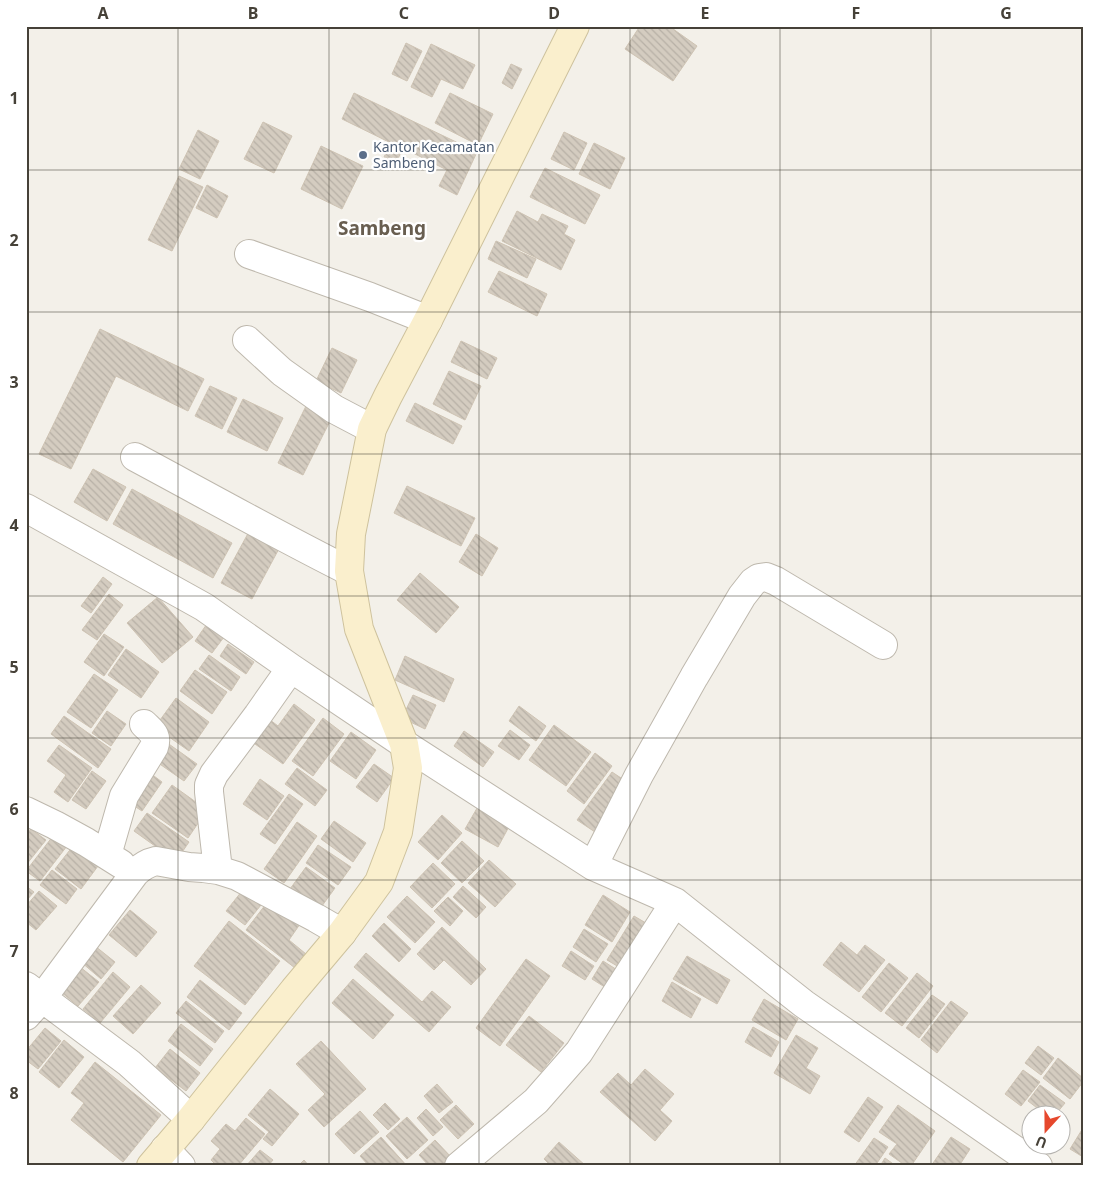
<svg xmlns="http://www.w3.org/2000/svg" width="1109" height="1192" viewBox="0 0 1109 1192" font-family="'Noto Sans',sans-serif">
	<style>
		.building { fill: url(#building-back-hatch); stroke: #cec3b3 }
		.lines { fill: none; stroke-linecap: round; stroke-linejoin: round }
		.minor-casing { stroke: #beb8ad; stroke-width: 30 }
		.secondary-casing { stroke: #cec29d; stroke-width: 30 }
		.minor { stroke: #fff; stroke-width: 28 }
		.secondary { stroke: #faefcd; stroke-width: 28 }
		.grid { fill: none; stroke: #464138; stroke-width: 1; stroke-opacity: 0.55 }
		.service-dot { fill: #5c6f8a; stroke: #fff; stroke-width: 2 }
		.labels { text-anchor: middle; stroke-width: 4.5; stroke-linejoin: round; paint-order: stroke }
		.service-label { font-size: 14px; fill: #4e5e75; stroke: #fff; text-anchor: start }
		.district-label { font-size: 19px; font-weight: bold; fill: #685e50; stroke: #fff }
		.neatline { fill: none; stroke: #464138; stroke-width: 2 }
		.grid-label { font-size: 16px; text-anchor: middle; font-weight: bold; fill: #464138 }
	</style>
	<defs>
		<pattern id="building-back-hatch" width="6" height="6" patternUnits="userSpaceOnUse" patternTransform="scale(1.25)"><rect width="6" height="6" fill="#d4ccc0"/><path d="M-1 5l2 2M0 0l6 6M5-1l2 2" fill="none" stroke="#b7b0a6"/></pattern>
	</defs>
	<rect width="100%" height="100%" fill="#f3f0e9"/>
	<path class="building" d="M640,26H669L697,46L673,81L625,49Z
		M406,43L422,51L407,81L392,74Z
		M431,44L475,65L463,89L441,79L432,97L411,87Z
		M511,64L522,69L512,89L502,83Z
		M354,93L477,152L457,195L439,186L447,170L403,148L396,163L384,157L391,143L342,119Z
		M450,93L493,114L478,145L435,123Z
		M263,122L292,136L274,173L244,159Z
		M198,130L219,141L200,179L179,169Z
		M564,132L587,143L574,170L551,159Z
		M594,143L625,158L610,189L579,174Z
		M321,146L363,166L342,209L301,189Z
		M545,168L600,195L585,224L530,197Z
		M179,176L203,187L172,251L148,240Z
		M207,185L228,196L217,218L196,208Z
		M517,211L538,222L542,214L568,226L564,234L575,240L561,270L502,241Z
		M496,241L536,259L527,278L488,259Z
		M499,271L547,294L537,316L488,292Z
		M100,329L204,379L188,411L116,376L71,469L39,454Z
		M461,341L497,358L487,379L451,362Z
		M332,348L357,360L341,393L316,381Z
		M449,371L481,386L465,420L433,404Z
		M210,386L237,398L222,429L195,416Z
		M243,399L283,418L267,451L227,432Z
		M415,403L462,426L453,444L406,421Z
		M307,404L332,417L303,475L278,463Z
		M93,469L126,487L107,521L74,502Z
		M407,486L475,518L461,546L394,513Z
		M132,489L232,543L213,578L113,524Z
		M251,528L281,545L252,599L221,583Z
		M476,534L498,548L482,576L459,562Z
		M420,573L459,607L436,633L397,600Z
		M103,577L112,584L91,613L81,606Z
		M109,594L123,605L97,640L82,630Z
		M158,597L193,637L162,663L127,623Z
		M209,621L227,633L212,653L195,641Z
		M104,634L124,647L104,676L84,662Z
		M228,644L254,662L246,674L220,656Z
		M126,649L159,672L141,698L108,675Z
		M209,655L240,677L231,691L199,669Z
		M405,656L454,679L444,702L395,680Z
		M195,670L227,692L212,714L180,691Z
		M94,674L118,690L91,728L67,712Z
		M413,695L436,705L425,729L402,718Z
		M176,698L209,722L189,751L155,727Z
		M294,704L315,720L283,764L248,739L265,716L278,726Z
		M519,706L546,726L536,741L509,721Z
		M107,711L126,724L111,746L92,733Z
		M64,716L111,749L98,768L51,734Z
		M323,718L344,734L313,776L292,761Z
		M554,725L591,752L566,786L529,760Z
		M510,730L530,745L519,760L498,746Z
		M464,731L494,752L483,767L454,746Z
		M351,732L376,750L356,779L330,761Z
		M166,742L197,764L184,781L154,760Z
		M59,745L92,768L68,802L54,792L66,775L47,761Z
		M595,753L612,766L584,804L567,791Z
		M374,764L394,778L377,802L356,787Z
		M297,768L327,790L315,806L285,784Z
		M146,770L162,782L142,811L125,800Z
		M92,771L106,781L86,809L72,800Z
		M612,772L630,784L595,832L577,820Z
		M260,779L284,796L267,820L243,804Z
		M172,785L207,810L188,838L152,813Z
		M289,794L303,804L275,844L260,834Z
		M480,803L512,821L498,847L465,829Z
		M147,813L189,842L176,861L134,831Z
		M442,815L462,833L438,860L418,842Z
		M334,821L366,843L353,862L321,839Z
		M297,822L317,836L284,883L264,869Z
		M31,829L46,840L26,865V835Z
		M53,836L67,846L40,881L26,871Z
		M462,841L484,861L462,883L441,863Z
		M318,845L351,867L338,885L306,863Z
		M73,846L98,866L81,889L55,869Z
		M489,860L516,884L495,907L468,883Z
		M433,863L455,884L432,908L410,887Z
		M306,867L335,888L319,910L290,889Z
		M52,870L77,889L66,904L40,885Z
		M26,886L34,892L26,901Z
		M246,886L265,900L245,925L226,911Z
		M463,886L486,907L476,918L453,897Z
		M39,891L57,906L36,930L26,922V906Z
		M603,895L630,912L612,942L585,925Z
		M407,896L435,922L415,943L387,917Z
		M448,897L463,911L450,926L434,911Z
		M269,900L300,924L289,940L306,954L295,968L246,930Z
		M130,910L157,932L136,957L109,935Z
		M634,916L651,926L624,970L607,960Z
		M229,921L280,961L245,1005L194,966Z
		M384,923L411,949L399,962L372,936Z
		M442,927L486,969L471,985L444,960L434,970L417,954Z
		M584,929L608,944L596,962L573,947Z
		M841,942L857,955L865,945L885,960L859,992L823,965Z
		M95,946L115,962L101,979L81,962Z
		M571,951L594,966L585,980L562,966Z
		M366,953L422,1002L432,991L451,1007L429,1032L354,967Z
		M687,956L730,980L717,1004L673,979Z
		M526,959L550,976L500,1046L476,1028Z
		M603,961L622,973L611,991L592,979Z
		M75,963L99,982L78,1006L55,987Z
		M889,963L908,978L881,1012L862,997Z
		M113,972L130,987L100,1023L83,1009Z
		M917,973L933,986L902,1026L885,1013Z
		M353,979L394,1015L373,1039L332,1003Z
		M200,980L242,1013L229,1030L187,997Z
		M672,982L701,999L691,1018L662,1001Z
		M141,985L161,1003L133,1034L113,1016Z
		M932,995L945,1004L919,1038L906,1028Z
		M764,999L798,1019L786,1040L752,1020Z
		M186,1001L224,1031L215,1043L176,1013Z
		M951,1001L968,1013L937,1053L921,1040Z
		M529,1016L564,1043L541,1072L506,1045Z
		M181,1024L213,1049L200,1066L168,1041Z
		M753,1027L779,1042L771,1057L745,1042Z
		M45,1028L61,1041L38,1069L26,1060V1051Z
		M796,1035L818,1048L806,1068L820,1076L810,1094L774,1073Z
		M64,1040L84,1057L59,1088L39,1072Z
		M321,1041L366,1089L324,1127L308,1110L325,1094L296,1064Z
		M1038,1046L1054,1058L1041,1075L1025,1063Z
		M170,1049L200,1073L186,1091L155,1068Z
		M1058,1058L1083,1078V1082L1070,1099L1043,1078Z
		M95,1062L161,1115L123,1162L71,1120L84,1103L71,1093Z
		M645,1069L674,1094L660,1110L672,1121L655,1141L600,1092L618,1073L631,1085Z
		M1023,1070L1040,1082L1021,1106L1005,1094Z
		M437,1084L453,1102L439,1113L424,1096Z
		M1040,1085L1065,1103L1056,1114H1045L1028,1101Z
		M270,1089L299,1114L272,1146L263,1139L269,1132L248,1115Z
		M868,1097L883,1107L859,1142L844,1132Z
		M385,1103L400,1119L388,1130L373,1115Z
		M456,1105L474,1124L458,1139L440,1120Z
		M898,1105L935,1131L911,1166H906L889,1154L897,1144L879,1132Z
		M426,1109L443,1127L433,1136L417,1118Z
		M360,1111L379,1132L354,1154L335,1134Z
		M407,1117L428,1140L407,1159L386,1136Z
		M246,1118L265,1134L238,1166H217L211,1160L220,1149L211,1141L226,1124L235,1131Z
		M1083,1128V1157L1070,1149Z
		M381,1137L407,1166H369L360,1156Z
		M951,1137L970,1149L959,1166H931Z
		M874,1138L888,1147L875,1166H854Z
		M435,1140L452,1158L444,1166H429L419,1155Z
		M559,1142L586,1166H551L544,1159Z
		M260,1150L273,1160L268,1166H246Z
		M885,1158L896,1166H880Z
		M304,1160L309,1166H298Z"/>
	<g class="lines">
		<defs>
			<path id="minor" d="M249,254L370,297L428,320
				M247,340L282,372L334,409L372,429
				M135,457C206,495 277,535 349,571
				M26,508L204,607L291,668L404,744L593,866L675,902L804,1004L1038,1166
				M26,811L55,825L86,842L121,864
				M107,855L124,796L154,747C158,735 152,732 144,724
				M593,866L639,775L694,677L742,596L753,582L759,578L766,577L776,581L883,645
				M218,870L209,792V785L214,774L258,715L291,668
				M26,986L129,1063L191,1119
				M26,1016L43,997L135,873C141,867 147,863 156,861L189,867L203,868L218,870L237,876L316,918L342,933
				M165,1149L181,1166
				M459,1166L536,1101L579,1052L675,902"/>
			<path id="secondary" d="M151,1166L191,1119L294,990L342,933L379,882L398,832L408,768L404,744L359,629L349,571L351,534L372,429L388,396L428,320L575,26"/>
		</defs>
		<use href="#minor" class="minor-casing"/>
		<use href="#secondary" class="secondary-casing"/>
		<use href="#minor" class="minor"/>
		<use href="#secondary" class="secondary"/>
	</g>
	<path class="grid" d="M178,26V1166M329,26V1166M479,26V1166M630,26V1166M780,26V1166M931,26V1166M26,170H1083M26,312H1083M26,454H1083M26,596H1083M26,738H1083M26,880H1083M26,1022H1083"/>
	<circle class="service-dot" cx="363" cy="155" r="5"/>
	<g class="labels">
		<g class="service-label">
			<text x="373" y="152">Kantor Kecamatan<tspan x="373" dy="16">Sambeng</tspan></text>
		</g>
		<g class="district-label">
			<text x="382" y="235">Sambeng</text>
		</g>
	</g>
	<rect width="1109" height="1192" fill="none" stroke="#ffffff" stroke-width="55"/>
	<g transform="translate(1046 1130) rotate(201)"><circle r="24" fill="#ffffff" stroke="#b5b3af"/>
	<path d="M0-4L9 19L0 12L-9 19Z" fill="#e6482d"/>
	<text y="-8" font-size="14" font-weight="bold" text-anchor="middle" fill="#464138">U</text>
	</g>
	<rect x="28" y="28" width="1054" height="1136" class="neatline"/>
	<g class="grid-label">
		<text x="103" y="19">A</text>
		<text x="253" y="19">B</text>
		<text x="404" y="19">C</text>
		<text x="554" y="19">D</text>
		<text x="705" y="19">E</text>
		<text x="856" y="19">F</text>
		<text x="1006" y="19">G</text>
		<text x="14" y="104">1</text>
		<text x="14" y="246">2</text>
		<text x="14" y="388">3</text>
		<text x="14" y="531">4</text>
		<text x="14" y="673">5</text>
		<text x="14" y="815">6</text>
		<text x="14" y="957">7</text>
		<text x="14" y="1099">8</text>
	</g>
</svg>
